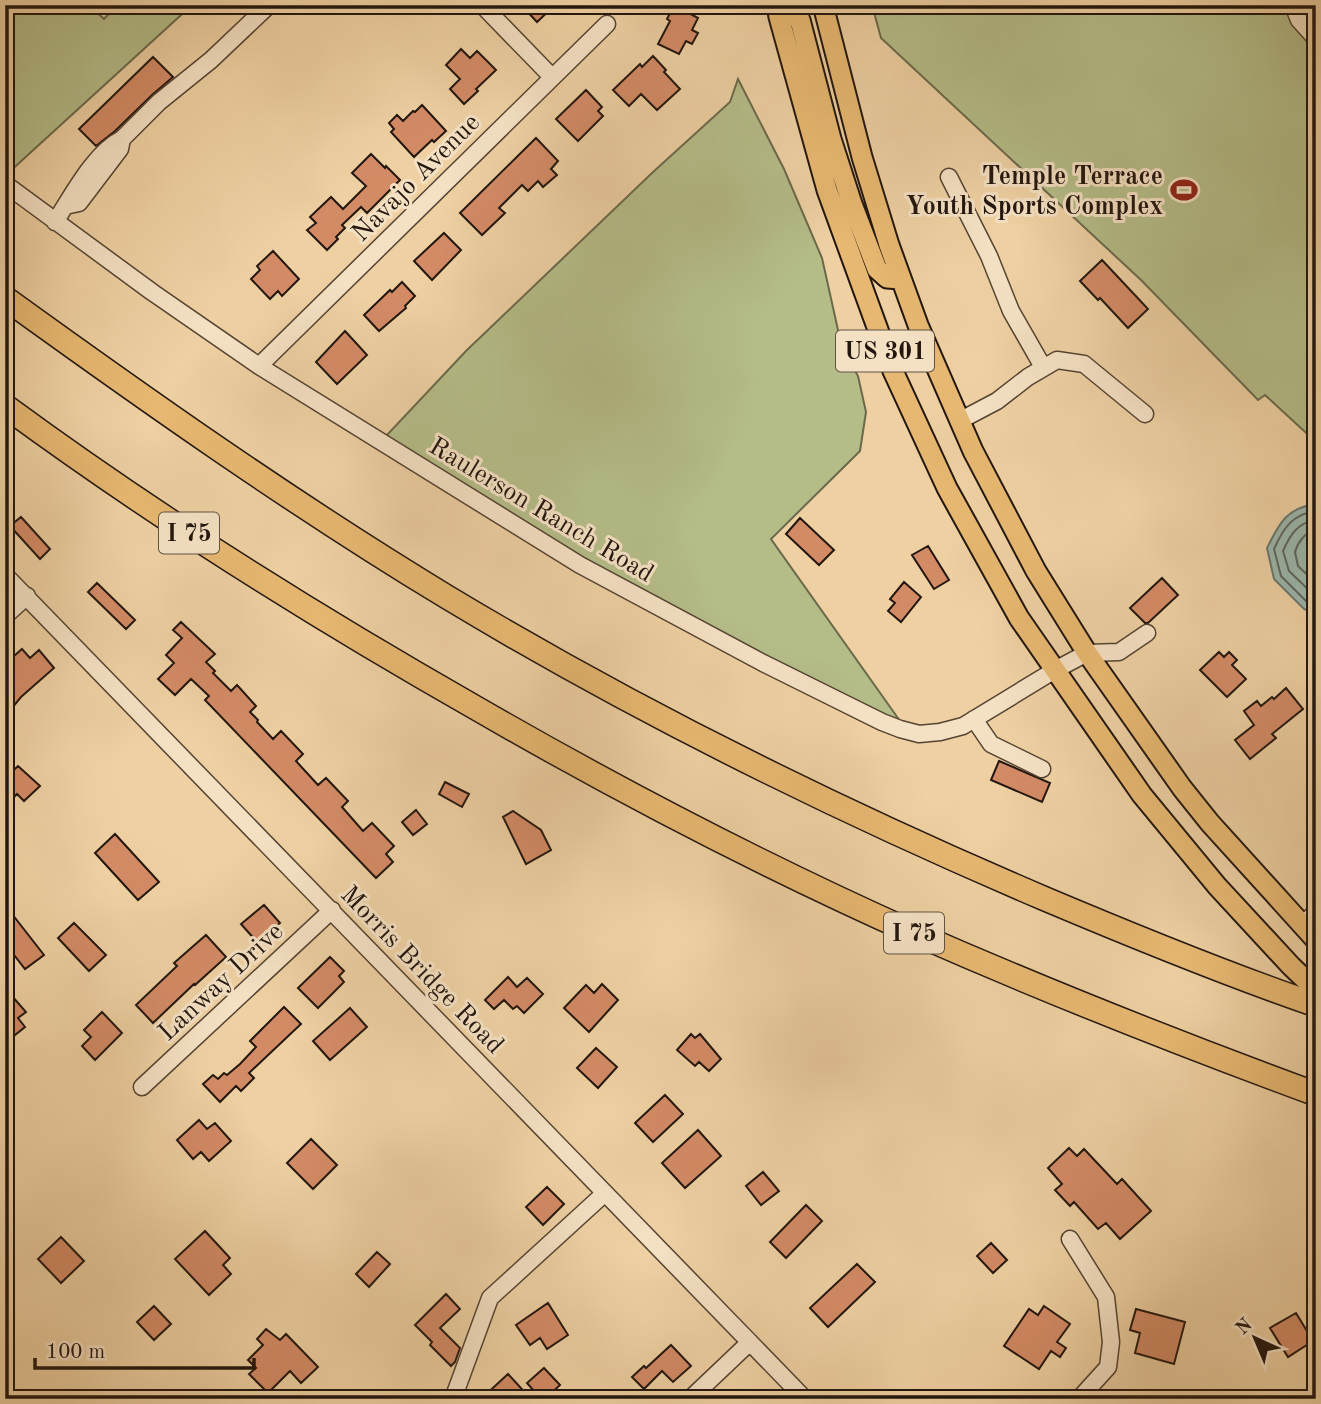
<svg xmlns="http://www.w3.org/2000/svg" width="1321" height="1404" viewBox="0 0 1321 1404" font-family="'Old Standard TT',serif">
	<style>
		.green { fill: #b4bc88; stroke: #6b694b; stroke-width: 2 }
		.water { fill: #9bb6ac; stroke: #6b766d; stroke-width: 2 }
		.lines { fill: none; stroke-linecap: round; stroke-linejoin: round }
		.shore { stroke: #5e665d; stroke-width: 2 }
		.building { fill: #d38b66; stroke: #22160e; stroke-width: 2 }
		.minor-casing { stroke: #543; stroke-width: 19 }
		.major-casing { stroke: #22160e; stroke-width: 23 }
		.highway-casing { stroke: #22160e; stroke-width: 26 }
		.minor { stroke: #f4e0c3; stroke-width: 16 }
		.major { stroke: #e7b871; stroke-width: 19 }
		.highway { stroke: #e7b871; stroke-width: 23 }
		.labels { text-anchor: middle; stroke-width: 6; stroke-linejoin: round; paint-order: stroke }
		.shield { fill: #f4e0c3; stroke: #615344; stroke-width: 2 }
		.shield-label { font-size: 24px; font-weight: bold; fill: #22160e }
		.poi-label { font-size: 26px; font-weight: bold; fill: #22160e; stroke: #f4e0c3; text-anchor: end }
		.street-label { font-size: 26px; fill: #22160e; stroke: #f4e0c3 }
	</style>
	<rect width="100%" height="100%" fill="#eed0a2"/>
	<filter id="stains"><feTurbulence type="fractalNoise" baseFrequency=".00286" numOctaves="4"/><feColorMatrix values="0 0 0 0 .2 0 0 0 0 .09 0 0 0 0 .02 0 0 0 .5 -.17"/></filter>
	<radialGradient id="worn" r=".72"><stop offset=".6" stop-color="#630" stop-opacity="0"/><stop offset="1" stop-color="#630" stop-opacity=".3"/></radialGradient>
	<path class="green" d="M5,5H89L104,19L117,5H192L6,175Z
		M872,5H1316V442L1265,395L1258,400L1141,280L881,38Z
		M738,79L784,169L822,258L842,348L858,376L866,412L860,451L771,539L900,721L885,715L766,656L584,558L386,436L466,351L652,173L730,102Z"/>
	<path class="water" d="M1316,504V615L1304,609L1274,579L1267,548C1279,524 1286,508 1316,504Z"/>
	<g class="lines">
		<path class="shore" d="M1316,511C1292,514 1283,529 1274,549L1281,576L1308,603L1316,607
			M1316,520C1298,522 1290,535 1283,551L1289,571L1316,597
			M1316,530C1305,532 1298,542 1295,552L1298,566L1316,583"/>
	</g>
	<path class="building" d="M521,5H555L537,22Z
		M674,5L698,18L692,30L698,33L692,44L686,41L679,54L658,44L670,21L667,19Z
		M461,49L470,58L477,51L496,70L476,89L478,91L464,104L450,89L460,79L446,65Z
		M653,56L666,70L664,72L680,89L657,110L641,94L629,106L613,90L640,64L642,67Z
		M153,57L173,77L152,95L115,131L96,146L79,129Z
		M586,90L602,107L598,111L603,116L578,141L556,119Z
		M422,105L446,131L434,142L432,140L414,157L391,132L394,129L389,123L397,115L403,121L413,111L415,112Z
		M536,138L558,161L551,169L557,175L543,187L538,181L528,191L522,185L499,208L505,213L482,235L460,213Z
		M371,154L385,168L386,166L400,180L367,213L361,207L342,225L345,228L336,237L338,239L327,250L307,230L316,223L310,217L331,197L343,209L366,186L352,173Z
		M444,233L461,250L432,280L414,261Z
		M273,251L299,279L282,296L278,291L270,299L251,279L260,270L257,266Z
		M1102,260L1148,309L1128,328L1100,298L1098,300L1080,281Z
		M402,282L415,296L405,306L406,308L379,331L364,315L390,290L392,292Z
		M345,331L367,355L337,384L316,362Z
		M21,517L50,549L40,559L10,526Z
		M800,518L834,550L819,565L786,534Z
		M928,546L949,580L934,589L912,555Z
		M1162,578L1178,595L1148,623H1145L1130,608Z
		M904,582L921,597L901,622L888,611L895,603L890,599Z
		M97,583L135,620L126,629L88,592Z
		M181,622L215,654L206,662L215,671L213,673L231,691L237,685L256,706L250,712L258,720L257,722L273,739L281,731L303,754L296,761L318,785L326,778L348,801L342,807L363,831L372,823L394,846L386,854L393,862L376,878L205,700L209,696L191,679L175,695L158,679L174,663L166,655L182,638L173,630Z
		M22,649L30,658L39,650L54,668L21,697L12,708L5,701V664Z
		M1219,652L1224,657L1229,652L1237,660L1232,665L1246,679L1227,697L1200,670Z
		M1286,688L1303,709L1272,734L1276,738L1250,759L1235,740L1254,725L1244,711L1257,701L1261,706L1272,697L1274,699Z
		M999,761L1050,783L1042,802L991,780Z
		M18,766L40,786L24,801L17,794L5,806V778Z
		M445,782L469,794L462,807L439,794Z
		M416,810L427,824L413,835L402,822Z
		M513,811L541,830L551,850L526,864L503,817Z
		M115,834L159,882L138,900L95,853Z
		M5,905L44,955L25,969L11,951L5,955Z
		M264,905L280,923L257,942L241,924Z
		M74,923L106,955L89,971L58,938Z
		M206,935L226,957L195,985L194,984L153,1023L136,1005L177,966L174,963Z
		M330,957L344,971L339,976L344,982L318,1008L298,988Z
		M508,977L517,987L527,978L543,994L524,1013L517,1006L513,1009L504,1000L494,1009L485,1000Z
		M602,984L618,1000L589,1032L564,1008L586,985L594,993Z
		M12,996L26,1012L18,1018L25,1027L5,1043V1002Z
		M284,1007L301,1024L249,1073L254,1078L241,1091L236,1086L220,1102L203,1084L213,1075L218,1079L224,1073L227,1075L240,1064L256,1047L250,1041Z
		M350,1008L367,1027L330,1060L313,1041Z
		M102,1012L122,1033L95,1060L82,1046L91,1037L84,1030Z
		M691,1034L695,1038L700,1034L721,1059L709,1071L699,1062L695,1066L677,1050Z
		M596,1048L617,1067L598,1088L577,1068Z
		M665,1095L683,1114L653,1142L635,1123Z
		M199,1120L207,1129L215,1123L231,1141L209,1161L201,1152L193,1159L177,1140Z
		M698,1130L721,1156L685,1188L662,1163Z
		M311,1139L337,1165L313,1189L287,1163Z
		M1069,1148L1077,1156L1084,1149L1117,1184L1122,1179L1151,1211L1120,1239L1106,1223L1098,1229L1074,1202L1070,1206L1055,1190L1062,1184L1048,1168Z
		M763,1172L779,1191L761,1205L746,1186Z
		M547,1187L564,1204L543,1225L526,1207Z
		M806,1205L822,1221L786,1258L770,1242Z
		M205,1231L230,1258L223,1265L231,1274L209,1295L175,1259Z
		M61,1237L84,1261L61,1283L38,1259Z
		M991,1243L1007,1260L993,1273L977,1256Z
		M377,1252L390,1264L369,1287L356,1274Z
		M857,1264L875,1282L828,1327L810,1308Z
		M446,1294L460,1309L440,1328L460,1348L455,1362L451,1366L430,1345L432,1342L415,1325Z
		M548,1303L568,1335L547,1349L540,1338L530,1345L516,1325Z
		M154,1306L171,1324L154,1340L137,1322Z
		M1044,1306L1070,1324L1057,1342L1066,1348L1060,1357L1051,1351L1039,1369L1004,1346L1029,1309L1038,1315Z
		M1136,1309L1185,1322L1174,1364L1135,1353L1140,1333L1130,1330Z
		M1296,1313L1313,1341L1288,1357L1270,1328Z
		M266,1329L280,1340L286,1334L318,1367L301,1383L290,1371L268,1393L249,1374L256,1368L248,1360L263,1345L257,1339Z
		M671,1345L691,1366L673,1382L662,1371L644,1389L632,1377L644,1366L646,1368Z
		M544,1368L560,1385L545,1399H541L527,1383Z
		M508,1374L531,1399H481Z"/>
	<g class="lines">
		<defs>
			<path id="minor" d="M482,5L552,77
				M1293,5L1299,20L1316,39
				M122,139L159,102L211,60L269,5
				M949,177L989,256L1011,311L1043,367
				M5,184L152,292L259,366L580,565L763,663L882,722L900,729L919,734L940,732L963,726L1055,670L1087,653L1119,652L1147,633
				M55,222C72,196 94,153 122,139L120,149L79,203L65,206
				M259,366L607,24
				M959,421L997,401L1028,377L1057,360L1084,364L1145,414
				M5,575L805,1399
				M5,616L27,596
				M974,719L991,744L1042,769
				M1302,925L1316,912
				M142,1087L332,910
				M1070,1239L1106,1297L1111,1342L1108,1367L1079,1399
				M453,1399L490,1298L605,1193
				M690,1399L750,1342"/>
			<path id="major" d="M777,5L779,17L827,190L893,371L947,488L1019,618L1142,795L1217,886L1291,966L1316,990
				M823,5L862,157L889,245L918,325L973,451L1036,571L1087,653L1182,788L1210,823L1316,940
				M779,17L790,13L800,20L831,139L852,204L877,269L887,278L901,279"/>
			<path id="highway" d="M5,298C149,402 295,505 447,597C638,712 839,811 1043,898C1133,936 1223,973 1316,1005
				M5,406C156,517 314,616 476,708C618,790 764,866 914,933C1046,991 1180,1044 1316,1094"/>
		</defs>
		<use href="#minor" class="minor-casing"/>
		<use href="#major" class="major-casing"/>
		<use href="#highway" class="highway-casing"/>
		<use href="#minor" class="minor"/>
		<use href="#major" class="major"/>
		<use href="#highway" class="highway"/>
	</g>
	<defs>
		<symbol id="stadium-bare" viewBox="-9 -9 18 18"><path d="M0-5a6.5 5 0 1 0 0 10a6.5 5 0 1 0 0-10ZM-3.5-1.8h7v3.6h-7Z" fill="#8f2418" stroke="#f4e0c3" stroke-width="2.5" paint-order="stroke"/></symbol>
	</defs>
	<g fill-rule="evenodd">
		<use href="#stadium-bare" x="1165" y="171" width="38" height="38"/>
	</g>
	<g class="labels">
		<g class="shield">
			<rect x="836" y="330.5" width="98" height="41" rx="5"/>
			<rect x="159" y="512.5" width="60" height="41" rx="5"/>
			<rect x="884" y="912.5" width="60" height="41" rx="5"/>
		</g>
		<g class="shield-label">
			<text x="885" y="359">US 301</text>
			<text x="189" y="541">I 75</text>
			<text x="914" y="941">I 75</text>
		</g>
		<g class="poi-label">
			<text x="1163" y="184">Temple Terrace<tspan x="1163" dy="30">Youth Sports Complex</tspan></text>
		</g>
		<g class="street-label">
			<text transform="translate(415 177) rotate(-45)" y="9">Navajo Avenue</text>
			<text transform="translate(542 509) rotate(31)" y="9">Raulerson Ranch Road</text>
			<text transform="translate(423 969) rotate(46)" y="9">Morris Bridge Road</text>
			<text transform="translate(220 981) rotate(-43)" y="9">Lanway Drive</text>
		</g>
	</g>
	<rect width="1321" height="1404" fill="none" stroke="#eed0a2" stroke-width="28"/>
	<rect x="7" y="7" width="1307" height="1390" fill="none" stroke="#22160e" stroke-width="3.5"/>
	<rect x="14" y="14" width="1293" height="1376" fill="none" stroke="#22160e" stroke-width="2"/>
	<g transform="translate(1255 1338) rotate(316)" stroke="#f4e0c3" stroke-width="5" paint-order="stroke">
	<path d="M0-5L12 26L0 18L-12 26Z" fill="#22160e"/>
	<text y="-10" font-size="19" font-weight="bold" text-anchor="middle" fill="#22160e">N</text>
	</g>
	<path d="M35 1358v10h219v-10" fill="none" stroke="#22160e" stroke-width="3.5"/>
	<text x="46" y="1358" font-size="21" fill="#22160e" stroke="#f4e0c3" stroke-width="5" paint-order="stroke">100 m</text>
	<rect width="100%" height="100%" filter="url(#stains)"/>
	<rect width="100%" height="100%" fill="url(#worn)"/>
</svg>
